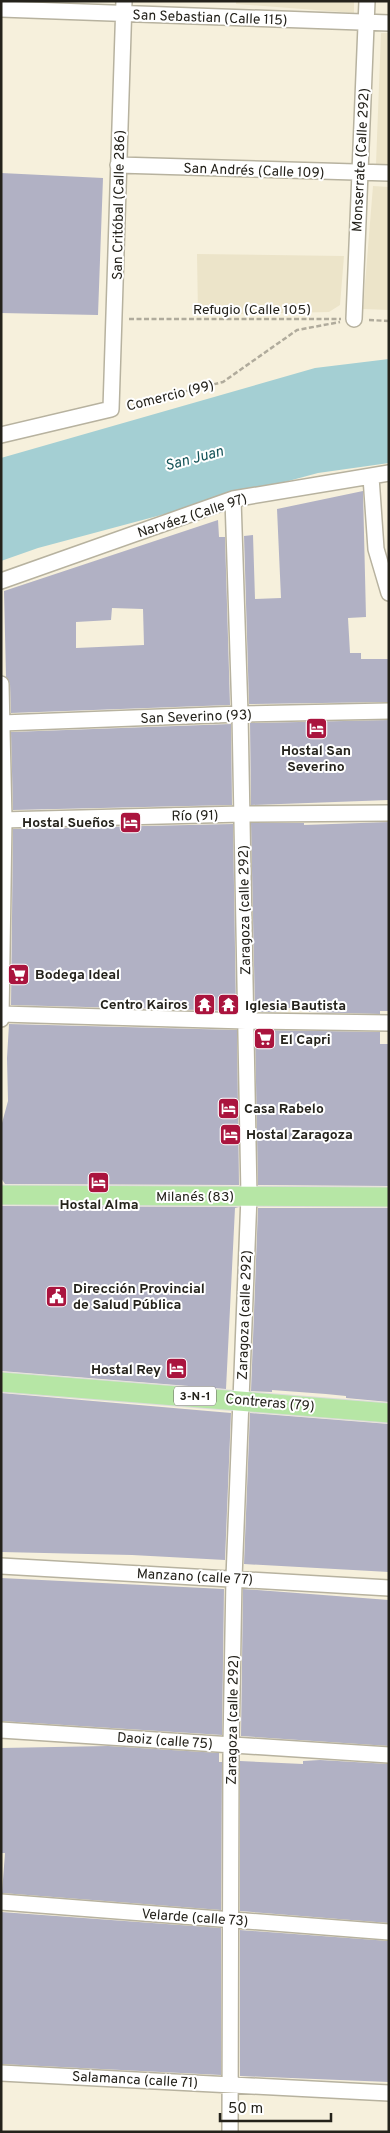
<svg xmlns="http://www.w3.org/2000/svg" width="390" height="2133" viewBox="0 0 390 2133" font-family="Overpass,sans-serif">
	<style>
		.built { fill: #ece4c9 }
		.water { fill: #a4cfd3 }
		.building { fill: #b1b1c4; fill-rule: evenodd }
		.lines { fill: none; stroke-linecap: round; stroke-linejoin: round }
		.minor-casing { stroke: #b7b29f; stroke-width: 18 }
		.major-casing { stroke: #dcdcdb; stroke-width: 21 }
		.path { stroke: #b0ab9c; stroke-width: 2.5; stroke-dasharray: 5 2.5; stroke-linecap: butt }
		.minor { stroke: #fff; stroke-width: 15 }
		.major { stroke: #b6e6a5; stroke-width: 19 }
		.labels { text-anchor: middle; stroke-width: 4; stroke-linejoin: round; paint-order: stroke }
		.shield { fill: #fff; stroke: #66645f; stroke-width: 1 }
		.shield-label { font-size: 12px; font-weight: bold; fill: #24221b }
		.street-label { font-size: 14px; fill: #24221b; stroke: #fff }
		.poi-label { font-size: 14px; font-weight: bold; fill: #24221b; stroke: #fff; text-anchor: start }
		.water-label { font-size: 15px; font-style: italic; fill: #125156; stroke: #fff }
	</style>
	<rect width="100%" height="100%" fill="#f6f0dc"/>
	<path class="built" d="M236,1H354V13L236,4Z
		M381,33H389V164H376Z
		M373,186L389,187V310L363,309Z
		M197,254L344,256L340,305L329,312L198,315Z"/>
	<path class="water" d="M389,359V463L318,473L38,548L1,561V458L315,368Z"/>
	<path class="building" d="M1,173L103,178L98,315L1,313Z
		M363,491L366,617L348,618L350,653H361V659H389V702L249,704L244,536L253,535L255,599L281,598L277,509Z
		M218,520L219,537H225L230,705L11,713L10,684L6,677L4,591ZM112,608L143,609L144,645L76,648V622L111,620Z
		M389,720V800L251,805L250,723Z
		M231,724L232,805L13,810L11,732Z
		M389,822V1011H380V1014L309,1012L308,1008H279V1012H255L251,823H304V825Z
		M233,824L236,1011L11,1005L13,829Z
		M9,1024L237,1030L239,1185L5,1184L1,1178L2,1123L8,1101L7,1058Z
		M255,1030L380,1032V1044H389V1186L258,1185Z
		M2,1206L239,1207L235,1208L226,1389L1,1371Z
		M258,1208H389V1402L346,1398V1396L326,1394L272,1390V1392L251,1391Z
		M1,1393L231,1413L225,1560L132,1555L1,1552Z
		M250,1413L389,1424V1572L244,1564Z
		M1,1578L224,1589L222,1735L1,1721Z
		M243,1589L389,1600V1746L241,1736Z
		M108,1746L219,1753V1762H222L221,1910L2,1893L5,1853H1V1748Z
		M320,1760L389,1764V1923L240,1911V1761L303,1764V1761Z
		M1,1912L221,1928V2075L1,2064Z
		M240,1930L389,1941V2082L240,2076Z"/>
	<g class="lines">
		<defs>
			<path id="minor" d="M1,9L389,23
				M118,165L389,173
				M354,319L367,1
				M1,435L111,409L124,1
				M371,477L376,549L389,593
				M1,581L233,499L389,473
				M1,684L4,820L1,1019
				M2,723L240,714L389,711
				M1,820L242,814L389,813
				M1,1014L246,1021L389,1023
				M1,1566L389,1588
				M1,1730L389,1755
				M1,1902L389,1932
				M1,2073L389,2093
				M230,2132L231,1745L234,1578L249,1196L240,714L233,499"/>
			<path id="major" d="M1,1195L389,1197
				M1,1382L389,1413"/>
		</defs>
		<use href="#minor" class="minor-casing"/>
		<use href="#major" class="major-casing"/>
		<path class="path" d="M129,319H341
			M369,320L389,321
			M126,406L223,382L297,330L340,322"/>
		<use href="#minor" class="minor"/>
		<use href="#major" class="major"/>
	</g>
	<defs>
		<symbol id="hotel-square" viewBox="-11 -11 22 22"><rect x="-9" y="-9" width="18" height="18" rx="4" fill="#aa143e" stroke="#fff"/><path d="M-6-4.5h1.5V1H6V5H4.5V3h-9V5H-6ZM-4 0a1.8 1.8 0 1 1 3.6 0ZM.5 0V-2.5h3Q6-2.5 6 0Z" fill="#fff"/></symbol>
		<symbol id="supermarket-square" viewBox="-11 -11 22 22"><rect x="-9" y="-9" width="18" height="18" rx="4" fill="#aa143e" stroke="#fff"/><path d="M-6-5.5h2.5l.6 2H6L4.5 2H-2.5L-4.4-4H-6ZM-1.5 3.2a1.3 1.3 0 1 0 .1 0ZM3 3.2a1.3 1.3 0 1 0 .1 0Z" fill="#fff"/></symbol>
		<symbol id="temple-square" viewBox="-11 -11 22 22"><rect x="-9" y="-9" width="18" height="18" rx="4" fill="#aa143e" stroke="#fff"/><path d="M0-6L5-2H3V0L6.5 2.5H4V6H1.5V3h-3V6H-4V2.5H-6.5L-3 0V-2H-5Z" fill="#fff"/></symbol>
		<symbol id="civic-square" viewBox="-11 -11 22 22"><rect x="-9" y="-9" width="18" height="18" rx="4" fill="#aa143e" stroke="#fff"/><path d="M-.6-6.5H3V-4.5H.6V-3L4-1V1h2V6H-6V1h2V-1L-.6-3ZM-1.2 2.5V6h2.4V2.5Z" fill="#fff"/></symbol>
	</defs>
	<g fill-rule="evenodd">
		<use href="#hotel-square" x="304" y="716" width="25" height="25"/>
		<use href="#hotel-square" x="118" y="810" width="25" height="25"/>
		<use href="#supermarket-square" x="6" y="962" width="25" height="25"/>
		<use href="#temple-square" x="192" y="992" width="25" height="25"/>
		<use href="#temple-square" x="216" y="992" width="25" height="25"/>
		<use href="#supermarket-square" x="252" y="1026" width="25" height="25"/>
		<use href="#hotel-square" x="216" y="1096" width="25" height="25"/>
		<use href="#hotel-square" x="218" y="1122" width="25" height="25"/>
		<use href="#hotel-square" x="86" y="1170" width="25" height="25"/>
		<use href="#civic-square" x="44" y="1284" width="25" height="25"/>
		<use href="#hotel-square" x="164" y="1356" width="25" height="25"/>
	</g>
	<g class="labels">
		<rect class="shield" x="174" y="1386.5" width="42" height="19" rx="4"/>
		<g class="shield-label">
			<text x="195" y="1400">3-N-1</text>
		</g>
		<g class="street-label">
			<text transform="translate(210 17) rotate(2)" y="5">San Sebastian (Calle 115)</text>
			<text transform="translate(360 160) rotate(-87)" y="5">Monserrate (Calle 292)</text>
			<text transform="translate(254 170) rotate(2)" y="5">San Andrés (Calle 109)</text>
			<text transform="translate(118 205) rotate(-89)" y="5">San Critóbal (Calle 286)</text>
			<text x="252" y="314">Refugio (Calle 105)</text>
			<text transform="translate(170 395) rotate(-14)" y="5">Comercio (99)</text>
			<text transform="translate(192 515) rotate(-18)" y="5">Narváez (Calle 97)</text>
			<text transform="translate(196 716) rotate(-2)" y="5">San Severino (93)</text>
			<text transform="translate(195 815) rotate(-1)" y="5">Río (91)</text>
			<text transform="translate(244 910) rotate(-91)" y="5">Zaragoza (calle 292)</text>
			<text x="195" y="1201">Milanés (83)</text>
			<text transform="translate(244 1315) rotate(-88)" y="5">Zaragoza (calle 292)</text>
			<text transform="translate(270 1402) rotate(5)" y="5">Contreras (79)</text>
			<text transform="translate(195 1576) rotate(3)" y="5">Manzano (calle 77)</text>
			<text transform="translate(232 1720) rotate(-89)" y="5">Zaragoza (calle 292)</text>
			<text transform="translate(165 1740) rotate(4)" y="5">Daoiz (calle 75)</text>
			<text transform="translate(195 1917) rotate(4)" y="5">Velarde (calle 73)</text>
			<text transform="translate(135 2079) rotate(3)" y="5">Salamanca (calle 71)</text>
		</g>
		<g class="poi-label">
			<text x="316" y="755" text-anchor="middle">Hostal San<tspan x="316" dy="16">Severino</tspan></text>
			<text x="115" y="827" text-anchor="end">Hostal Sueños</text>
			<text x="35" y="979">Bodega Ideal</text>
			<text x="188" y="1009" text-anchor="end">Centro Kairos</text>
			<text x="245" y="1010">Iglesia Bautista</text>
			<text x="280" y="1044">El Capri</text>
			<text x="244" y="1113">Casa Rabelo</text>
			<text x="246" y="1139">Hostal Zaragoza</text>
			<text x="99" y="1209" text-anchor="middle">Hostal Alma</text>
			<text x="73" y="1293">Dirección Provincial<tspan x="73" dy="16">de Salud Pública</tspan></text>
			<text x="161" y="1374" text-anchor="end">Hostal Rey</text>
		</g>
		<g class="water-label">
			<text transform="translate(194 458) rotate(-15)" y="5">San Juan</text>
		</g>
	</g>
	<rect width="390" height="2133" fill="none" stroke="#24221b" stroke-width="5"/>
	<path d="M220 2113v8h111v-8" fill="none" stroke="#24221b" stroke-width="2.5"/>
	<text x="228" y="2113" font-size="15" fill="#24221b" stroke="#ffffff" stroke-width="4" paint-order="stroke">50 m</text>
</svg>
